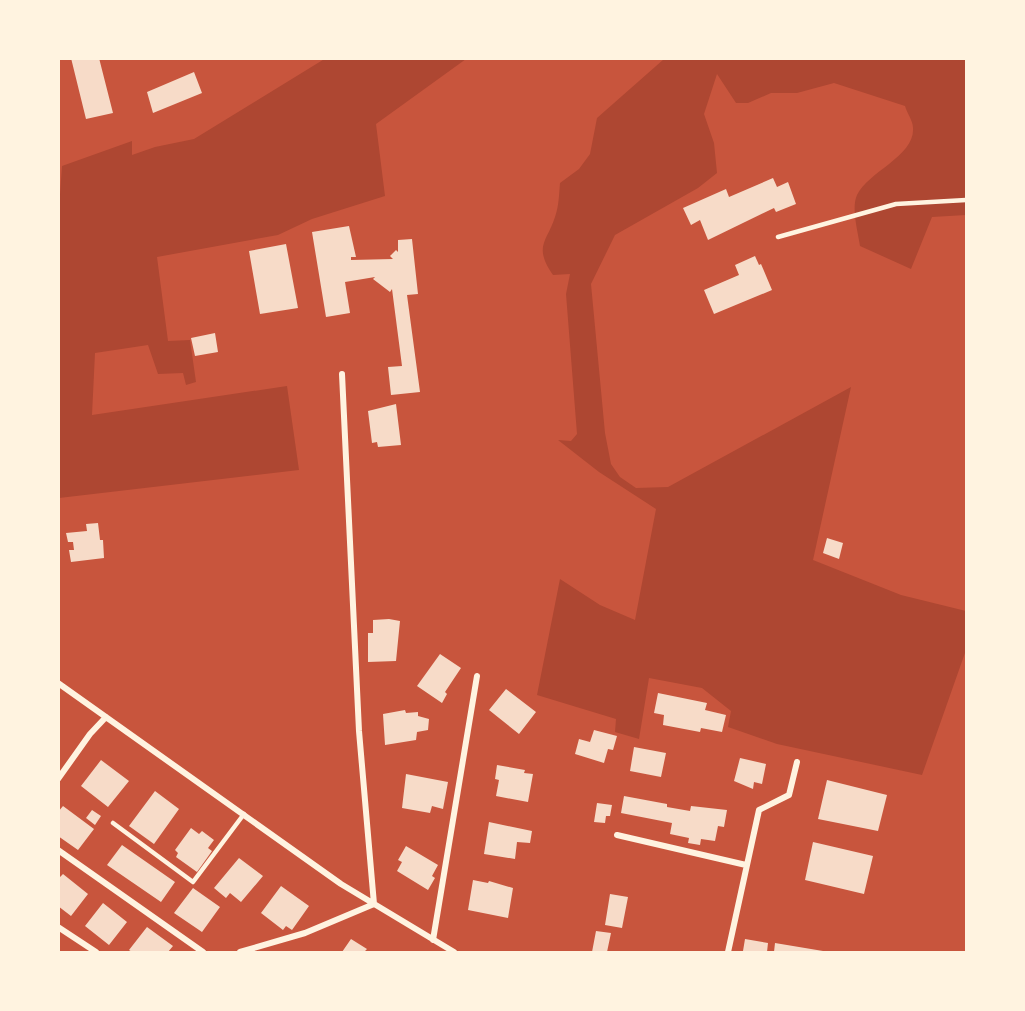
<svg xmlns="http://www.w3.org/2000/svg" width="1025" height="1011" viewBox="0 0 1025 1011" font-family="'Open Sans',sans-serif">
	<style>
		.green { fill: #ae4732 }
		.building { fill: #f7dbc8 }
		.lines { fill: none; stroke-linecap: round; stroke-linejoin: round }
		.service { stroke: #fff3e0; stroke-width: 4.5 }
		.minor { stroke: #fff3e0; stroke-width: 6 }
	</style>
	<rect width="100%" height="100%" fill="#c8553d"/>
	<path class="green" d="M326,58L466,59L376,124L385,196L312,219L278,235L157,257L168,341L190,340L196,382L186,385L183,373L158,374L148,345L95,353L92,415L287,386L299,470L59,498L58,223L62,166L132,141V155L155,147L194,139Z
		M664,59H966V215L932,217L911,269L860,246C858,232 851,208 857,195C869,171 915,156 913,128C913,121 907,113 905,106L834,83L797,93H771L748,103H736L717,74L704,114L714,143L717,173L698,188L615,235L591,284L605,433L611,464L620,477L636,488L668,487L851,387L813,560L901,595L966,611V650L922,775L777,744L728,727L731,711L702,688L649,678L639,739L615,732L616,719L537,695L560,579L600,605L635,620L656,509L599,472L558,440L571,441L577,434L566,294L570,274L553,275C533,246 547,242 555,217C559,206 559,194 560,183L579,169L590,154L597,118Z"/>
	<path class="building" d="M71,58H99L113,113L86,119Z
		M194,72L202,93L153,113L147,92Z
		M773,178L777,187L788,182L796,204L776,212L774,208L708,240L700,220L691,225L683,208L726,189L729,197Z
		M349,226L356,257H351V260L393,259L390,256L396,250L398,252V240L412,239L418,294L407,295L420,392L391,395L388,367L402,366L392,289L390,292L373,279L375,277L345,282L350,313L326,317L312,232Z
		M286,244L298,308L260,314L249,251Z
		M755,256L759,265L761,264L772,290L714,314L704,290L739,275L735,265Z
		M215,333L218,352L195,356L191,338Z
		M396,404L401,445L378,447L377,442L372,443L368,411Z
		M98,523L100,540H103L104,558L71,562L69,550H74L73,542H68L66,533L87,531L86,524Z
		M827,538L843,543L839,559L823,553Z
		M389,619L400,621L396,661L368,662V633H373V620Z
		M440,654L461,668L445,692L447,694L442,703L417,686Z
		M506,689L536,712L519,734L489,710Z
		M658,693L707,703L705,710L726,715L722,732L701,728L700,732L663,725L664,715L654,713Z
		M405,710L406,713L418,712V716L429,719L428,730L417,732L416,740L385,745L383,714Z
		M594,730L617,736L613,750L608,749L604,763L575,754L579,739L590,742Z
		M634,747L666,753L661,777L630,771Z
		M740,758L766,764L762,784L754,782L753,789L734,781Z
		M101,760L129,781L108,807L81,786Z
		M497,765L525,770L524,773L533,774L528,802L496,796L499,780L495,779Z
		M406,774L448,782L443,809L432,806L430,813L402,808Z
		M827,780L887,795L878,831L818,819Z
		M155,791L179,809L154,844L129,826Z
		M624,796L667,804V807L690,811L691,806L727,810L724,827L718,826L715,841L701,839L700,845L688,843L689,838L670,834L672,823L621,813Z
		M597,803L612,805L610,816H606L605,823L594,822Z
		M63,806L94,829L78,850L58,836V812Z
		M92,810L101,816L95,825L86,818Z
		M489,822L532,831L530,843L517,842L515,859L484,854Z
		M191,828L199,834L202,831L214,840L208,848L212,851L197,872L176,857L178,853L175,850Z
		M813,842L873,856L864,894L805,880Z
		M122,845L175,882L161,902L107,865Z
		M406,846L438,865L432,876L435,878L428,890L397,871L402,862L398,860Z
		M239,858L263,876L241,902L230,893L226,898L214,888Z
		M63,874L88,894L71,916L58,906V879Z
		M473,880L488,883L489,881L513,888L508,918L468,910Z
		M281,886L309,906L292,930L286,926L283,930L261,913Z
		M193,888L220,907L202,932L174,913Z
		M610,894L628,897L622,928L605,925Z
		M103,903L127,922L109,945L85,926Z
		M147,927L173,946L168,952H132L129,950Z
		M596,931L611,933L607,952H592Z
		M351,939L367,949L364,952H342Z
		M745,939L768,943L767,952L743,951Z
		M775,943L823,951V952H774Z"/>
	<g class="lines">
		<path class="service" d="M778,237L896,204L966,200
			M113,823L193,882L244,814"/>
		<path class="minor" d="M58,683L341,884L454,952
			M58,779L90,734L106,717
			M617,835L746,865
			M58,850L203,952
			M58,927L96,952
			M433,940L477,676
			M240,952L305,933L374,904L359,731L342,374
			M728,952L759,810L789,795L797,762"/>
	</g>
	<rect width="1025" height="1011" fill="none" stroke="#fff3e0" stroke-width="120"/>
</svg>
